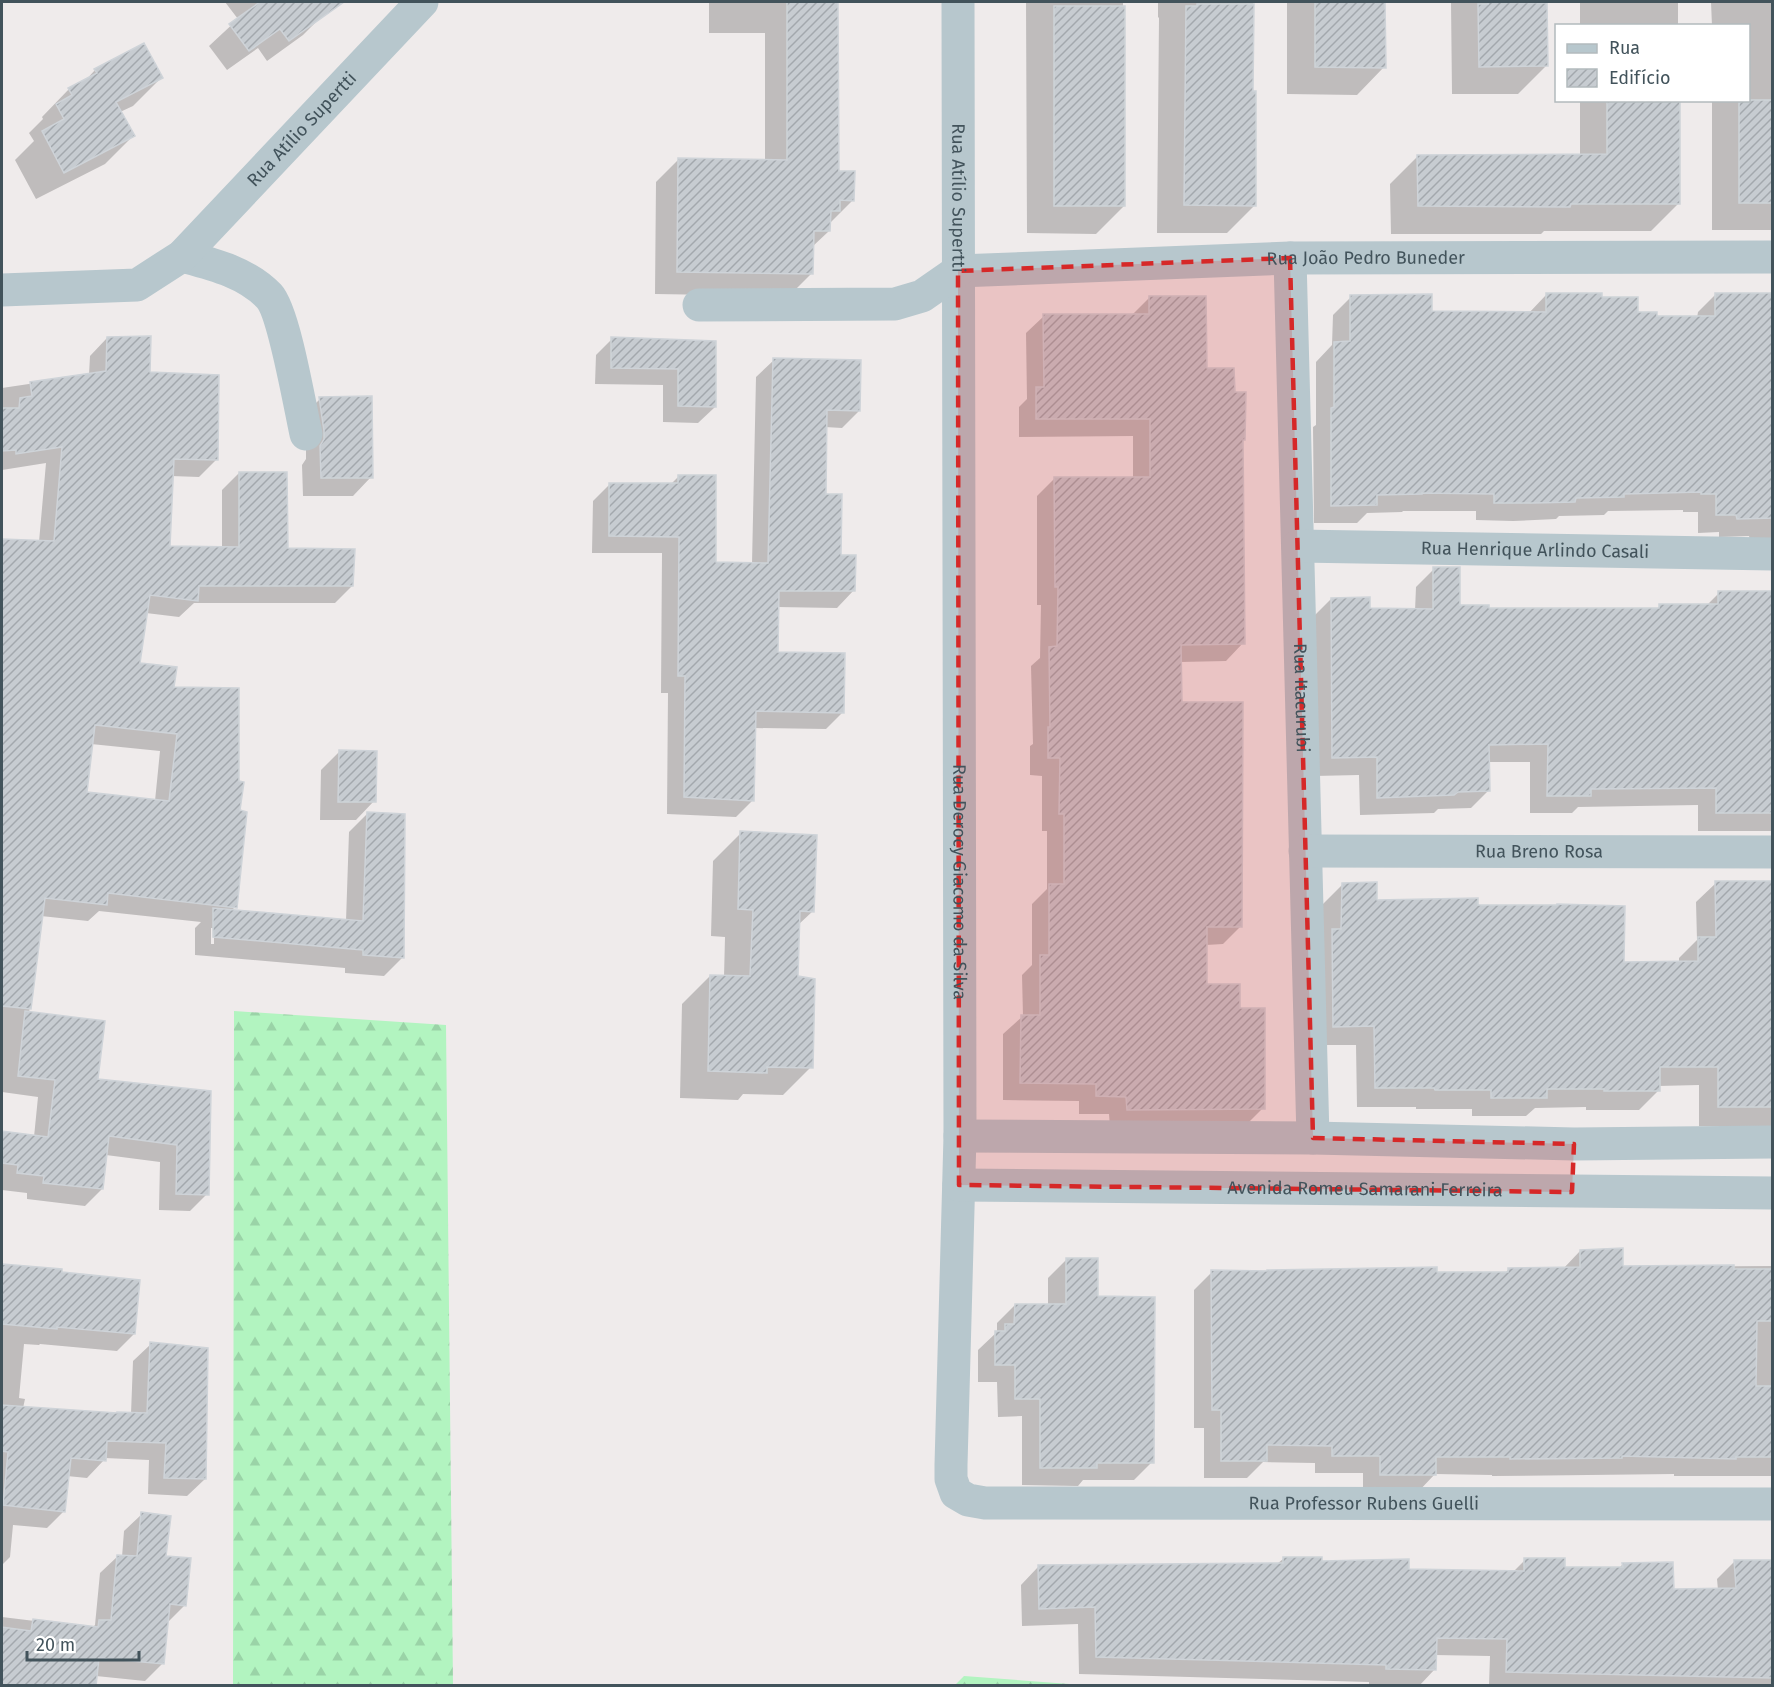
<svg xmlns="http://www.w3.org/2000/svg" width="1774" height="1687" viewBox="0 0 1774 1687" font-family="'Fira Sans',sans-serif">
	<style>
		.forest { fill: url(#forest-firs) }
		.shadow { fill: #0003; fill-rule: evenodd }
		.building { fill: url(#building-hatch); stroke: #ced3d8; stroke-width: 1.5; fill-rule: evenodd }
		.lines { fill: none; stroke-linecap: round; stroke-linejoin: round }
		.minor { stroke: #b7c7cd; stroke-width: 33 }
		.marked { fill: #d62828; fill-opacity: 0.2; stroke: #d62828; stroke-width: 4.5; stroke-dasharray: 12 8; stroke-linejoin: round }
		.labels { text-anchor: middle; stroke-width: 4.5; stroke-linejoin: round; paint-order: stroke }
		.street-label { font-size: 18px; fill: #42535b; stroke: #fff }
	</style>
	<defs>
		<pattern id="forest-firs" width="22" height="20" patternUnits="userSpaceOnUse" patternTransform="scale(1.5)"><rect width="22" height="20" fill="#b2f4c0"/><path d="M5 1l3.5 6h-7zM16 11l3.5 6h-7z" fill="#9ad3a7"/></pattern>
		<pattern id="building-hatch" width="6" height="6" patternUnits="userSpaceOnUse" patternTransform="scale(1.5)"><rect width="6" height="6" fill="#c7ccd1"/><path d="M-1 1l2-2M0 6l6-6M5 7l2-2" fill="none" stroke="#a3a8ad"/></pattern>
	</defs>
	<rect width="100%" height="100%" fill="#efebeb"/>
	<path class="forest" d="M234,1011L446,1025L453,1685H233Z
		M964,1676L1083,1685H955Z"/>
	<path class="shadow" d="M225,2H315L324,14L303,35L267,61L258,48L227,70L209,46L238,19Z
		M709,2H837L838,172L853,200L830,223L829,231L812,247V273L789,296L655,294L656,182L679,159L765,161V33H709Z
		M1026,2H1123L1124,206L1096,234L1027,233Z
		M1158,2H1253L1252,92L1255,205L1227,233H1157L1159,18L1158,17Z
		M1287,2H1384V67L1357,95L1287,94Z
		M1451,2H1545L1546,66L1518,94H1452Z
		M1580,2H1678V26H1580Z
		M1711,2H1772V230H1712V100H1748V26H1712Z
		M95,70L161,78L133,106L120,112L133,136L105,164L36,199L15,160L34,141L29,133L43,119L42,117L69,89L84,82Z
		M1580,100H1678L1679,203L1651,231H1544L1541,234H1391L1390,184L1418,156L1580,155Z
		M1716,294H1772V540H1750L1749,536L1719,537V532L1698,533V512H1683V510L1608,511L1604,515L1559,516L1556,519L1513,521L1476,520V511H1403L1402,512L1367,513L1357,523H1314L1313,427L1316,425V362L1332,345L1333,315L1351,297L1431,313L1528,314L1546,295L1600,299L1637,313L1656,318H1697L1698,312Z
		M1150,297L1205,370L1233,393L1242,440L1243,643L1226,661L1180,662V704L1240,927L1223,944L1206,945V986L1238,1009L1263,1108L1245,1126L1110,1127L1109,1114H1079V1101L1003,1100V1034L1023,1016L1022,975L1032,965V904L1047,889V831H1042V776L1030,775V746L1033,744L1031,666L1040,658L1041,605H1037V496L1055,478H1133V436L1019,437V407L1027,399L1026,333L1044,316H1131Z
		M107,338L148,374L216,460L199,477L171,476L169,547L222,548V490L239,473L286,549L352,586L335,603H194L179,617L146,613L139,664L172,689L238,812L235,907L231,911L346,921L349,832L368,813L402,958L384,976L345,973V968L195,955V928L201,922L99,911L88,921L41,916L29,1013L96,1080L209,1093L207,1194L190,1211L159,1210L160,1162L106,1155L102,1189L85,1206L27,1199V1193L2,1190V1133L34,1137L38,1097L2,1092V540L39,542L46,463L2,470V388L89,375L90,356ZM91,744L160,751L155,801L86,793ZM211,928H214V944H211Z
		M612,339L715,342V407L698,423L663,422V385L595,384L596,355Z
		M774,360L859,411L842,428L825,427L824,496L839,556L854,590L837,608L777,607V653L843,712L826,729L754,728L753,800L736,817L667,814L668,693H661L662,553H592L593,501L610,484L670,485L679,476L714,564H752L756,377Z
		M320,399L371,477L353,496H303L302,465L306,459V450L302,417Z
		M1434,569L1459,606L1488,610H1656L1660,606H1706L1719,593L1772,645V831H1698V805L1578,807L1572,813H1530V762H1488L1489,790L1471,808L1438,809L1434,813L1360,815L1359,775L1314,776L1313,617L1331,599L1369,610L1415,611L1416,587Z
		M339,752L374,801L356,820H320L321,770Z
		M741,833L813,911L798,925L796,978L811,1067L783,1095L743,1094L738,1100L680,1098L682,1004L710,976L724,977L725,937L711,936L713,861Z
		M1716,883H1772V1126H1699V1085L1658,1086V1091L1639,1110H1586V1107L1535,1108L1526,1116H1472V1109H1416V1107H1357L1356,1045H1314L1323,904L1342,885L1376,901L1477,906L1622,964L1679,963V958L1697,940L1696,902Z
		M1580,1251L1622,1267L1772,1266V1476H1674V1474L1492,1476V1475L1435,1474L1417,1493L1363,1492V1473H1315V1463L1263,1462L1247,1478H1204V1428H1194V1290L1212,1272L1504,1274L1509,1269H1563Z
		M1066,1260L1152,1462L1134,1480H1083L1078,1486L1022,1485V1416L998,1417L997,1382H978V1350L997,1332V1323L1015,1305H1048V1278Z
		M2,1265L61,1270L60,1274L134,1334L117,1351L40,1344L39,1345L24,1344L19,1398L25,1399L23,1408L131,1414L133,1361L151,1344L205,1479L187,1496L148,1494L149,1460L105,1458L104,1460L87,1478L67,1476L64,1511L47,1528L13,1525L10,1557L2,1565Z
		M142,1514L165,1557L185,1605L167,1623L163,1663L145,1681L96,1676L95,1686H2V1617L92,1628L95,1625L100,1573L118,1556L122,1557L124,1531Z
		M1283,1559L1408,1570L1513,1572L1525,1560L1563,1568H1619L1623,1564L1672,1590H1718L1717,1579L1735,1561H1772V1686H1489L1490,1656L1435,1655V1669L1419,1686H1369V1682L1079,1674L1078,1624L1022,1626L1021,1585L1038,1567L1277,1564Z"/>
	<path class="building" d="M260,2H344L289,41L280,29L249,51L229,24Z
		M787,2H838L839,171H855L854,201L840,200V211H831L830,231H814L813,274L677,272L678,158L787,160Z
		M1315,2H1385L1386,68L1315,67Z
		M1488,2L1547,3L1548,66L1479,67L1478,4H1488Z
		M1197,4H1254L1253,91H1256V206L1184,205L1186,6H1197Z
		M1054,6H1125V206H1054Z
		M144,43L163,78L116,102L135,136L64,173L42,131L64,119L56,104L72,95L68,88L97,73L94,69Z
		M1607,100H1680V204H1571L1570,207L1418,206L1417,155L1607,154Z
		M1739,100H1773V203H1739Z
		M1546,293H1602V297H1638V312H1657V316H1715V293H1773V518L1737,519L1736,515H1716V494H1701V492L1624,494V497L1576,498L1575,502L1533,503H1494V494L1422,493V494L1377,495V505L1331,506V408L1334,407V342L1350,341V295L1432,294V311L1546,312Z
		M1149,296H1206L1207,368H1234L1235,392H1246L1245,440H1243L1245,644L1181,645L1182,702H1243L1242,927H1207V984H1240V1008H1265V1109L1127,1110L1126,1097L1096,1096V1084L1020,1083L1021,1015H1040V955H1049V884H1064V814H1059L1060,758H1048V727H1050L1049,647L1057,646L1058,587H1055L1054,477H1150V419H1036V387H1044L1043,314H1149Z
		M151,336L150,372L219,375L218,460L174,459L170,546L239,547V472H287L288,548L355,549L353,586H199L198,601L150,595L140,663L177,667L174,687L239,688V781L244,782L240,810L247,812L237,908L108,893L107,905L45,898L31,1009L2,1006V539L54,541L62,447L16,454V450L2,451V408H19L20,398L32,396L30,382L106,371L107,337ZM95,725L177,734L169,801L87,792Z
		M611,337L716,341V407L678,406V369L611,368Z
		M773,358L861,360L860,411L827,410L826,494H842L841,555H856L855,591H779L778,652L845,653L844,713L756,711L754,801L684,797L685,676H678L679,537L609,536V483H678V475H716V562L768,563Z
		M372,396L373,478H321L320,446L324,439V431L319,397Z
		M1433,567H1460V605H1489V608H1659V604H1718V591H1772L1773,813H1716V788L1591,789V796H1547L1548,744L1489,745L1490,791L1458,792L1454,795L1377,798V757L1332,758L1331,598L1370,597V608L1433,609Z
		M339,750L377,751L376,802H338Z
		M367,812L405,814L404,958L363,955V950L213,937V908L363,921Z
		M740,831L817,835L814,912L800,911L798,976L815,979L813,1068L767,1067V1073L708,1071L710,975L750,976L753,910L738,909Z
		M1715,881H1773V1107H1718V1067H1660V1091H1604V1089H1547V1098H1491V1090H1435L1434,1088H1375L1374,1026L1333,1027L1332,929H1341L1342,883L1377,882V900L1478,898V905H1557V904L1625,906L1624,962L1698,961V937H1716Z
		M25,1011L105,1021L98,1079L211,1091L209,1195L176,1194L177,1145L109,1136L103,1189L43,1183L44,1176L17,1173L18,1165L2,1163V1131L48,1137L55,1080L18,1076Z
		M1623,1248V1266L1734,1265V1269H1773V1321H1757L1756,1386H1773V1457H1736V1459L1622,1456V1458L1510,1459V1457H1436V1475H1380V1456H1332V1446L1267,1445V1461H1221V1410H1212L1211,1270L1267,1271V1270L1437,1267V1272H1508V1268L1580,1267V1250Z
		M1066,1258H1098V1296L1155,1297L1154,1463H1097V1468H1040V1399H1015V1365H995V1331H1005V1324H1014L1015,1304H1066Z
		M2,1264L62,1269V1272L140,1280L135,1334L57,1327V1329L2,1324Z
		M150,1342L208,1348L206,1479L164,1478L166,1443L107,1441L106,1461L71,1458L65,1512L3,1505L8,1452L2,1451V1405L117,1413V1412L147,1413Z
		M141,1512L171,1516L166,1556L191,1558L186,1606L170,1604L164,1664L99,1658L96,1686H2V1627L31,1631L33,1619L98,1627L99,1620H111L117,1555L137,1556Z
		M1283,1557H1322V1561L1409,1559V1569L1524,1571V1558H1565V1567H1623L1622,1563L1673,1562L1674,1589L1736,1588L1734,1560H1773V1678L1506,1672L1507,1639L1437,1638L1436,1670L1386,1669V1665L1096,1657L1095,1607L1039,1609L1038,1565L1283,1563Z"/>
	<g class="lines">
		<g class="minor">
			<path id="s1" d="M958,2L960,1136L951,1465V1479L956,1493L968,1500L985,1503L1772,1504"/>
			<path d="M182,256C212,264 246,272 269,296C284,312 300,407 306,434"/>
			<path id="s2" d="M1290,258L1313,1138"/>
			<path id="s3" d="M958,271L1290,258L1772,257"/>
			<path id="s4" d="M2,290L137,285L182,256L422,2"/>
			<path d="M699,305L895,304L922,296L958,271"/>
			<path id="s5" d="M1298,546L1772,554"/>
			<path id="s6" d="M1305,851L1772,852"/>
			<path d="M960,1136L1313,1138L1574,1144L1772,1142"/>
			<path id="s7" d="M959,1185L1772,1193"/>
		</g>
	</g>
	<path class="marked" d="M1290,258L1313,1138L1574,1144L1572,1192L959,1185L958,271Z"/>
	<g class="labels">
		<g class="street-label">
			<text dy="6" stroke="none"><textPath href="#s4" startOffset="363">Rua Atílio Supertti</textPath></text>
			<text dy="6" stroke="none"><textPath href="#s1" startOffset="196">Rua Atílio Supertti</textPath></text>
			<text dy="6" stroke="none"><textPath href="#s3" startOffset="408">Rua João Pedro Buneder</textPath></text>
			<text dy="6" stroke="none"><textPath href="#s5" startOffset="237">Rua Henrique Arlindo Casali</textPath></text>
			<text dy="6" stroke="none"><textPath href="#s2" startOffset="440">Rua Itacurubi</textPath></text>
			<text dy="6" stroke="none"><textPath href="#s6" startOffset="234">Rua Breno Rosa</textPath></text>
			<text dy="6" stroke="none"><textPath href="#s1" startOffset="880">Rua Derocy Giacomo da Silva</textPath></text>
			<text dy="6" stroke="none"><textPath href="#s7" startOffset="406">Avenida Romeu Samarani Ferreira</textPath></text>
			<text dy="6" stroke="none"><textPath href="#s1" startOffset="1902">Rua Professor Rubens Guelli</textPath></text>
		</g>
	</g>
	<rect width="1774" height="1687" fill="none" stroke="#42535b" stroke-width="6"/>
	<rect x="1555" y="24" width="195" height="78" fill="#ffffff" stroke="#b3babd" stroke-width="1.5"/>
	<rect x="1567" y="44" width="30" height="9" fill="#b7c7cd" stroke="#b3babd" stroke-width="1.5"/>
	<text x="1609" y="54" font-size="18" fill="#42535b">Rua</text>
	<rect x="1567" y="69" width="30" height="18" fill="url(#building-hatch)" stroke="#b3babd" stroke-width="1.5"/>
	<text x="1609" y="84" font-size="18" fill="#42535b">Edifício</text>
	<path d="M27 1651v9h112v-9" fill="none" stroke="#42535b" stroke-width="3"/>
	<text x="36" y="1651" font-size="18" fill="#42535b" stroke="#ffffff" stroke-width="4.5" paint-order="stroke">20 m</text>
</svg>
